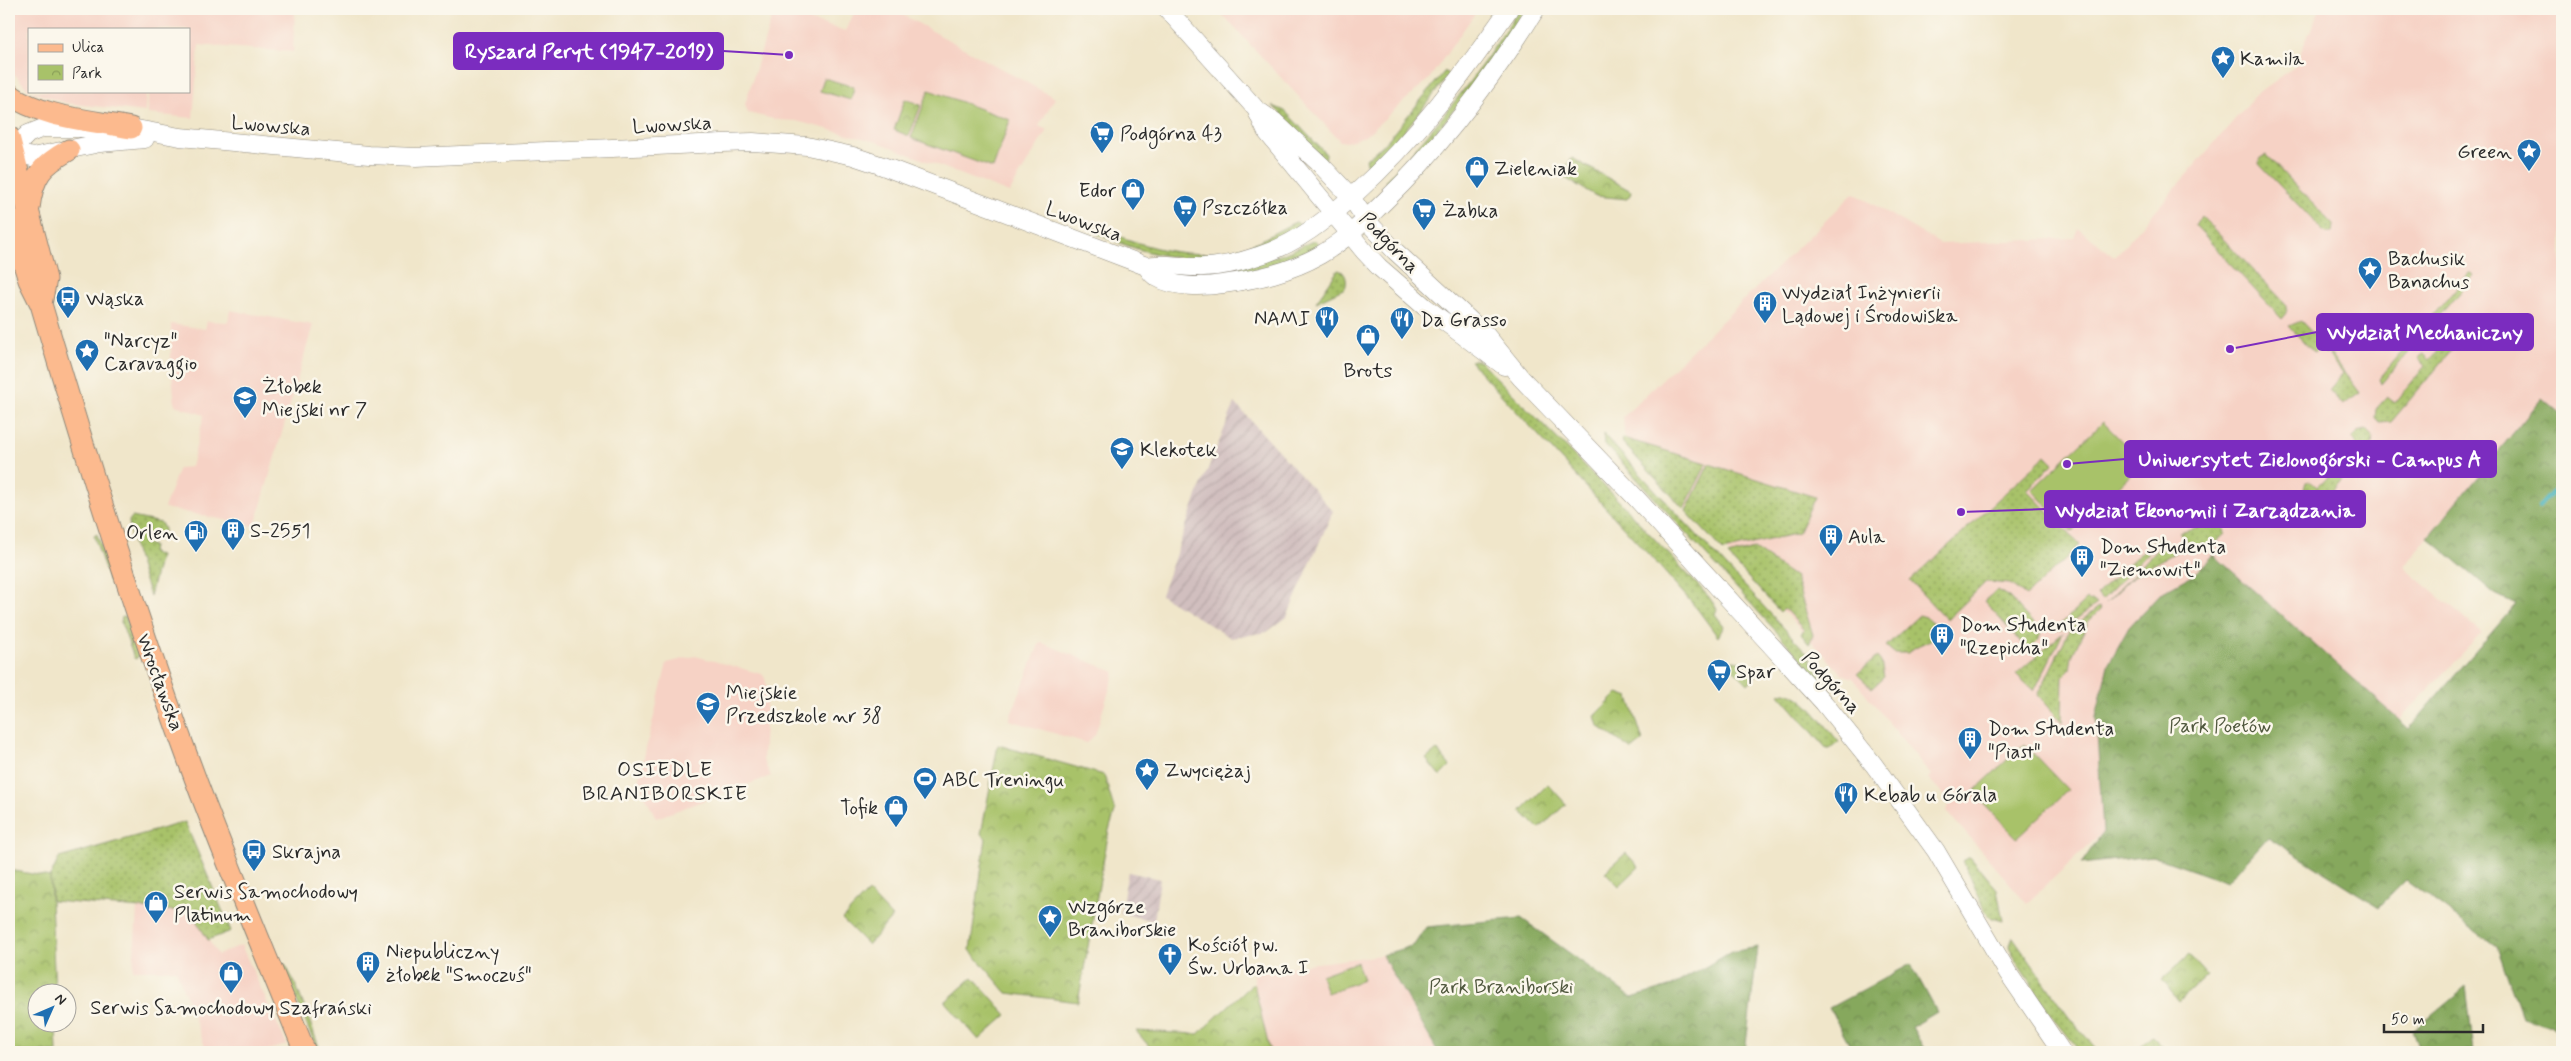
<svg xmlns="http://www.w3.org/2000/svg" width="2571" height="1061" viewBox="0 0 2571 1061" font-family="Mynerve,sans-serif">
	<style>
		.built { fill: #f6d2c5 }
		.industrial { fill: url(#industrial-furrows) }
		.grass { fill: url(#grass-dots); stroke: #6a764a }
		.forest { fill: url(#forest-crowns); stroke: #586a44 }
		.park { fill: url(#park-crowns); stroke: #6a764a }
		.pitch { fill: #a8c269; stroke: #6a764a }
		.lines { fill: none; stroke-linecap: round; stroke-linejoin: round }
		.stream { stroke: #40b0bb; stroke-width: 4 }
		.minor-casing { stroke: #8e887a; stroke-width: 19 }
		.major-casing { stroke: #8e887a; stroke-width: 23 }
		.minor { stroke: #fff; stroke-width: 18 }
		.major { stroke: #fcba8e; stroke-width: 21 }
		.labels { text-anchor: middle; stroke-width: 5; stroke-linejoin: round; paint-order: stroke }
		.poi-label { font-size: 20px; fill: #2b2b2b; stroke: #fbf7ec; text-anchor: start }
		.street-label { font-size: 20px; fill: #2b2b2b; stroke: #fbf7ec }
		.park-label { font-size: 20px; fill: #50583e; stroke: #fbf7ec }
		.neighbourhood-label { font-size: 21px; letter-spacing: 1px; fill: #2b2b2b; stroke: #fbf7ec }
		.leader { fill: none; stroke: #7b2cbf; stroke-width: 2 }
		.callout-dot { fill: #7b2cbf; stroke: #fbf7ec; stroke-width: 2 }
		.callout { fill: #7b2cbf; stroke: #7b2cbf; stroke-width: 2 }
		.callout-label { font-size: 21px; text-anchor: middle; font-weight: bold; fill: #fff }
	</style>
	<defs>
		<pattern id="industrial-furrows" width="10" height="10" patternUnits="userSpaceOnUse" patternTransform="scale(1.25)"><rect width="10" height="10" fill="#d1bfbf"/><path d="M-1 1l2-2M0 10L10 0M9 11l2-2" fill="none" stroke="#b4a4a4"/></pattern>
		<pattern id="grass-dots" width="8" height="8" patternUnits="userSpaceOnUse" patternTransform="scale(1.25)"><rect width="8" height="8" fill="#a8c269"/><path d="M2 2h.1M6 6h.1" fill="none" stroke="#899e57" stroke-width="1.8" stroke-linecap="round"/></pattern>
		<pattern id="forest-crowns" width="20" height="18" patternUnits="userSpaceOnUse" patternTransform="scale(1.25)"><rect width="20" height="18" fill="#86a85d"/><path d="M2 6a3 3 0 1 1 6 0M12 15a3 3 0 1 1 6 0" fill="none" stroke="#6e894d"/></pattern>
		<pattern id="park-crowns" width="20" height="18" patternUnits="userSpaceOnUse" patternTransform="scale(1.25)"><rect width="20" height="18" fill="#a8c269"/><path d="M2 6a3 3 0 1 1 6 0M12 15a3 3 0 1 1 6 0" fill="none" stroke="#899e57"/></pattern>
	</defs>
	<rect width="100%" height="100%" fill="#fbf7ec"/>
	<filter id="ink" filterUnits="userSpaceOnUse"><feTurbulence type="fractalNoise" baseFrequency=".02" numOctaves="2"/><feDisplacementMap in="SourceGraphic" scale="10" xChannelSelector="R" yChannelSelector="G"/><feConvolveMatrix kernelMatrix="1 2 1 2 8 2 1 2 1" color-interpolation-filters="sRGB"/></filter>
	<filter id="wash" filterUnits="userSpaceOnUse"><feTurbulence type="fractalNoise" baseFrequency=".0096" numOctaves="4" result="noise"/><feDisplacementMap in="SourceGraphic" scale="20" xChannelSelector="R" yChannelSelector="G"/><feGaussianBlur stdDeviation="1.12" result="paint"/><feColorMatrix in="noise" values="0 0 0 0 0 0 0 0 0 0 0 0 0 0 0 0 0 1.4 0 .05"/><feComposite in="paint" operator="in"/></filter>
	<g filter="url(#wash)">
		<rect width="100%" height="100%" fill="#f0e6ca"/>
		<path class="built" d="M9,9H295L293,52L199,45L193,118L148,114V91H189V29H29V91H146L145,112L66,103L29,91L13,72L9,64Z
			M856,9H892L1055,98L1039,126L1047,130L1009,193L878,142L796,121L778,120L748,113L745,104L773,13L801,20L802,18L845,31Z
			M1217,9H1478L1429,79L1365,136L1346,142L1340,141Z
			M2320,9H2562V415L2542,398L2404,567L2482,633L2385,734L2194,574L2162,592L2129,627L2108,665L2096,717L2103,832L2027,903L1947,812L1950,801L1928,778L1931,775L1853,678L1842,674L1625,442L1623,417L1854,193L1940,244L2074,238L2078,228L2115,257L2256,95L2294,67Z
			M230,310L313,325L255,526L164,508L179,468L191,467L204,415L175,405L171,364V324L205,329L207,321L228,322Z
			M1040,642L1115,672L1095,735L1087,743L1009,720Z
			M695,656L762,674L765,678L767,689L763,760L771,776L656,818L638,781L667,663Z
			M137,908L191,912L218,955L241,945L287,1045L260,1052H207L176,970H133Z
			M1382,955L1437,1052H1270L1254,984V971Z"/>
		<path class="industrial" d="M1235,403L1333,511L1287,617L1267,632L1231,638L1161,595L1198,493Z
			M1128,872L1160,879L1154,921L1120,913Z"/>
		<path class="grass" d="M1519,9H1525C1485,73 1440,130 1390,186L1385,181C1436,129 1480,72 1519,9Z
			M1445,71L1449,75C1424,106 1400,141 1368,166L1366,159L1386,142Z
			M1273,106L1285,111L1326,154L1325,161L1289,128L1284,117Z
			M2266,155L2333,225L2332,233H2325L2259,164L2260,159Z
			M2201,216L2287,305V313L2282,319L2195,226Z
			M1296,222L1302,226C1244,265 1187,267 1123,244C1109,239 1095,236 1087,224C1141,245 1189,265 1247,246C1265,240 1279,229 1296,222Z
			M1315,240L1320,245C1276,272 1228,279 1177,276L1184,273L1281,255Z
			M1338,270C1346,271 1348,282 1345,288L1316,302Z
			M2470,272L2474,275L2381,384L2379,379Z
			M2301,321L2329,351L2326,354L2320,348L2314,353L2289,326Z
			M2452,325L2464,336L2391,422L2380,423L2375,418L2376,409L2387,397L2395,403L2425,366L2418,358L2424,354L2430,360L2455,332L2450,327Z
			M2331,354L2360,393L2343,405L2329,390L2343,373L2329,355Z
			M1474,360L1481,362L1617,499L1709,597L1717,609L1715,614L1724,626L1718,637L1698,610L1661,568L1470,361Z
			M2366,430L2373,437L2372,444L2326,498L2323,501L2313,499L2304,489L2306,482L2310,481L2317,487L2358,447L2352,438L2358,432Z
			M1603,434L1807,653L1827,687L1604,443Z
			M1623,438L1707,463L1684,509L1621,441Z
			M2046,455L2054,463L2027,490L2080,545L2026,596L2010,584L1986,582L1947,620L1910,581Z
			M1709,464L1815,497L1798,533L1723,551L1686,511Z
			M132,517L161,523L164,529V541L145,536L144,543L153,546L152,553L160,556L150,596L131,538L129,521Z
			M2218,522L2224,528L2225,534L2209,548L2198,551L2179,532Z
			M97,534L113,578L109,582L94,536Z
			M2157,537L2160,540L2102,600L2097,594Z
			M2166,540L2176,552L2133,576L2106,603Z
			M1754,549L1795,577L1813,635L1809,644L1801,634L1804,630L1784,608L1780,612L1728,556Z
			M1997,590L2009,597L2041,632L2038,640L2028,650L1984,601Z
			M2087,599L2090,602L2092,600L2097,604L2061,630L2056,629Z
			M2099,607L2101,609L2088,622L2072,656L2070,669L2063,676L2062,722L2038,695L2070,629Z
			M1919,615L1926,617L1941,633C1929,643 1916,644 1908,653H1894L1886,646Z
			M125,616L139,655L136,659L134,658L121,622L122,617Z
			M2063,633L2034,691L2016,674Z
			M1877,657L1881,662L1884,677L1872,688L1857,674Z
			M1723,659L1744,663L1756,676L1748,684Z
			M1784,692C1804,693 1826,727 1839,742L1830,749H1827L1779,694Z
			M185,822L231,931L208,940L191,912L52,901L50,877L59,858Z
			M1970,857L1997,889L2003,921L1992,918L1986,912L1963,861Z
			M2013,937L2068,1016L2099,1052H2081L2052,1016L2012,955L2010,945Z
			M285,964L296,985L321,1052H318L282,965Z
			M2152,1036L2164,1048L2157,1052H2134Z"/>
		<path class="forest" d="M2542,398L2562,415V1044L2553,1026L2522,1017L2497,947L2406,880L2379,907L2268,837L2227,882L2152,856L2081,864L2103,832L2096,717L2108,665L2129,627L2162,592L2194,574L2214,555L2409,729L2516,604L2495,594L2428,537Z
			M1521,918L1632,998L1672,986L1731,952L1758,947L1745,1052H1438L1382,955L1414,945L1426,927Z
			M1911,964L1937,1012L1912,1027L1926,1052H1854L1829,1008Z
			M2466,986L2474,1052H2420L2412,1031Z"/>
		<path class="park" d="M824,78L854,87L851,100L820,91Z
			M905,99L921,105L909,136L894,130Z
			M1572,158L1631,191L1630,195L1627,199L1596,196L1560,175Z
			M1618,693L1629,697L1643,741L1632,750L1598,726L1595,716Z
			M998,745L1104,775L1115,812L1109,830L1078,1002L1007,993L970,950L986,838L981,834Z
			M1437,750L1450,766L1440,776L1426,759Z
			M1548,784L1566,804L1539,829L1521,811Z
			M1626,853L1639,867L1619,886L1605,872Z
			M9,870L50,877L55,993L38,994V1024H56L57,1052H9Z
			M868,892L892,917L868,945L842,919Z
			M2189,955L2207,975L2179,1001L2161,980Z
			M973,977L1007,1015L979,1040L945,1002Z
			M1252,984H1254L1270,1052H1154L1136,1031L1198,1034Z"/>
		<path class="pitch" d="M929,90L1010,120L993,168L911,138Z
			M2103,422L2143,463L2071,532L2032,490Z
			M2024,744L2068,790L2017,838L1973,792Z
			M1357,962L1363,980L1327,993L1321,975Z"/>
		<g class="lines">
			<path class="stream" d="M2539,507L2562,481"/>
		</g>
	</g>
	<g filter="url(#ink)">
		<g class="lines">
			<defs>
				<path id="minor" d="M1167,9L1256,109L1275,122L1321,165L1351,197L1366,220L1395,251L1486,335L1521,378L1636,498L1824,703L1874,765L1936,851L2008,973L2062,1052
					M1256,109L1266,131L1364,251L1379,267L1425,307L1504,366
					M9,151L32,157L100,143L145,139
					M9,160L19,143L28,134L43,128H131L180,137L369,155L416,157L722,143L753,142L807,146L853,156L880,165L1146,266C1163,262 1178,267 1195,267C1216,268 1238,263 1258,256C1297,244 1327,219 1356,193C1417,138 1463,75 1509,9
					M1146,266C1149,270 1152,275 1156,277C1174,288 1204,287 1223,284C1258,279 1290,272 1320,255C1345,241 1364,221 1384,202C1444,144 1492,79 1536,9"/>
				<path id="major" d="M9,94C42,118 91,120 131,128
					M9,137L46,279L41,304
					M29,208C33,175 42,165 69,150
					M9,217L29,280L41,304C86,457 133,609 188,759C224,858 266,955 305,1052"/>
			</defs>
			<use href="#minor" class="minor-casing"/>
			<use href="#major" class="major-casing"/>
			<use href="#minor" class="minor"/>
			<use href="#major" class="major"/>
		</g>
	</g>
	<defs>
		<symbol id="sight-pin" viewBox="-11 -11 22 30"><path d="M0 17L-7.5 6A9.5 9.5 0 1 1 7.5 6Z" fill="#1f6fb2" stroke="#fbf7ec"/><path d="M0-6L1.8-2.2L6-1.7L2.9 1.2L3.7 5.4L0 3.3L-3.7 5.4L-2.9 1.2L-6-1.7L-1.8-2.2Z" fill="#fff"/></symbol>
		<symbol id="supermarket-pin" viewBox="-11 -11 22 30"><path d="M0 17L-7.5 6A9.5 9.5 0 1 1 7.5 6Z" fill="#1f6fb2" stroke="#fbf7ec"/><path d="M-6-5.5h2.5l.6 2H6L4.5 2H-2.5L-4.4-4H-6ZM-1.5 3.2a1.3 1.3 0 1 0 .1 0ZM3 3.2a1.3 1.3 0 1 0 .1 0Z" fill="#fff"/></symbol>
		<symbol id="shop-pin" viewBox="-11 -11 22 30"><path d="M0 17L-7.5 6A9.5 9.5 0 1 1 7.5 6Z" fill="#1f6fb2" stroke="#fbf7ec"/><path d="M-5-2.5h2.3a2.7 3.5 0 0 1 5.4 0H5L5.5 6h-11ZM-1.5-2.5h3a1.5 2.3 0 0 0-3 0Z" fill="#fff"/></symbol>
		<symbol id="bus-pin" viewBox="-11 -11 22 30"><path d="M0 17L-7.5 6A9.5 9.5 0 1 1 7.5 6Z" fill="#1f6fb2" stroke="#fbf7ec"/><path d="M-5-6H5V4H4V6H2V4H-2V6H-4V4H-5ZM-3.5-4V0h7V-4ZM-3.5 1.2v1.5H-2V1.2ZM2 1.2v1.5H3.5V1.2Z" fill="#fff"/></symbol>
		<symbol id="building-pin" viewBox="-11 -11 22 30"><path d="M0 17L-7.5 6A9.5 9.5 0 1 1 7.5 6Z" fill="#1f6fb2" stroke="#fbf7ec"/><path d="M-4-6H4V6H1V3H-1V6H-4ZM-2.5-4.3h1.7v1.8h-1.7ZM.8-4.3h1.7v1.8H.8ZM-2.5-1h1.7V.8h-1.7ZM.8-1h1.7V.8H.8Z" fill="#fff"/></symbol>
		<symbol id="restaurant-pin" viewBox="-11 -11 22 30"><path d="M0 17L-7.5 6A9.5 9.5 0 1 1 7.5 6Z" fill="#1f6fb2" stroke="#fbf7ec"/><path d="M-5-6h1v4h1v-4h1v4h1v-4h1v5L-1.5 .5V6h-2V.5L-5-1ZM5-6V6H3V1.5H1.5Q1.5-4 5-6Z" fill="#fff"/></symbol>
		<symbol id="school-pin" viewBox="-11 -11 22 30"><path d="M0 17L-7.5 6A9.5 9.5 0 1 1 7.5 6Z" fill="#1f6fb2" stroke="#fbf7ec"/><path d="M0-5L7-2L0 1L-7-2ZM-4 1L0 2.5L4 1V4Q0 6-4 4Z" fill="#fff"/></symbol>
		<symbol id="fuel-pin" viewBox="-11 -11 22 30"><path d="M0 17L-7.5 6A9.5 9.5 0 1 1 7.5 6Z" fill="#1f6fb2" stroke="#fbf7ec"/><path d="M-5.5-6h7V0h2V4h1.3V-2.5L3-4.5l.8-.8L6-3V5H2.5V1h-1V6h-7ZM-4.2-4.7v3.2H.2V-4.7Z" fill="#fff"/></symbol>
		<symbol id="stadium-pin" viewBox="-11 -11 22 30"><path d="M0 17L-7.5 6A9.5 9.5 0 1 1 7.5 6Z" fill="#1f6fb2" stroke="#fbf7ec"/><path d="M0-5a6.5 5 0 1 0 0 10a6.5 5 0 1 0 0-10ZM-3.5-1.8h7v3.6h-7Z" fill="#fff"/></symbol>
		<symbol id="church-pin" viewBox="-11 -11 22 30"><path d="M0 17L-7.5 6A9.5 9.5 0 1 1 7.5 6Z" fill="#1f6fb2" stroke="#fbf7ec"/><path d="M-1.2-6h2.4v3.5h3.3v2.4h-3.3V6h-2.4V-.1h-3.3v-2.4h3.3Z" fill="#fff"/></symbol>
	</defs>
	<g fill-rule="evenodd">
		<use href="#sight-pin" x="2209" y="44" width="28" height="38"/>
		<use href="#supermarket-pin" x="1088" y="119" width="28" height="38"/>
		<use href="#sight-pin" x="2515" y="137" width="28" height="38"/>
		<use href="#shop-pin" x="1463" y="154" width="28" height="38"/>
		<use href="#shop-pin" x="1119" y="176" width="28" height="38"/>
		<use href="#supermarket-pin" x="1171" y="193" width="28" height="38"/>
		<use href="#supermarket-pin" x="1410" y="196" width="28" height="38"/>
		<use href="#sight-pin" x="2356" y="255" width="28" height="38"/>
		<use href="#bus-pin" x="54" y="284" width="28" height="38"/>
		<use href="#building-pin" x="1751" y="289" width="28" height="38"/>
		<use href="#restaurant-pin" x="1313" y="304" width="28" height="38"/>
		<use href="#restaurant-pin" x="1388" y="305" width="28" height="38"/>
		<use href="#shop-pin" x="1354" y="322" width="28" height="38"/>
		<use href="#sight-pin" x="73" y="337" width="28" height="38"/>
		<use href="#school-pin" x="231" y="384" width="28" height="38"/>
		<use href="#school-pin" x="1108" y="435" width="28" height="38"/>
		<use href="#building-pin" x="219" y="516" width="28" height="38"/>
		<use href="#fuel-pin" x="182" y="518" width="28" height="38"/>
		<use href="#building-pin" x="1817" y="522" width="28" height="38"/>
		<use href="#building-pin" x="2068" y="543" width="28" height="38"/>
		<use href="#building-pin" x="1928" y="621" width="28" height="38"/>
		<use href="#supermarket-pin" x="1705" y="657" width="28" height="38"/>
		<use href="#school-pin" x="694" y="690" width="28" height="38"/>
		<use href="#building-pin" x="1956" y="725" width="28" height="38"/>
		<use href="#sight-pin" x="1133" y="756" width="28" height="38"/>
		<use href="#stadium-pin" x="911" y="765" width="28" height="38"/>
		<use href="#restaurant-pin" x="1832" y="780" width="28" height="38"/>
		<use href="#shop-pin" x="882" y="793" width="28" height="38"/>
		<use href="#bus-pin" x="240" y="837" width="28" height="38"/>
		<use href="#shop-pin" x="142" y="889" width="28" height="38"/>
		<use href="#sight-pin" x="1036" y="903" width="28" height="38"/>
		<use href="#church-pin" x="1156" y="941" width="28" height="38"/>
		<use href="#building-pin" x="354" y="949" width="28" height="38"/>
		<use href="#shop-pin" x="217" y="959" width="28" height="38"/>
	</g>
	<g class="labels">
		<g class="poi-label">
			<text x="2240" y="65">Kamila</text>
			<text x="1120" y="140">Podgórna 43</text>
			<text x="2512" y="158" text-anchor="end">Green</text>
			<text x="1494" y="175">Zieleniak</text>
			<text x="1116" y="197" text-anchor="end">Edor</text>
			<text x="1202" y="214">Pszczółka</text>
			<text x="1442" y="217">Żabka</text>
			<text x="2388" y="265">Bachusik<tspan x="2388" dy="23">Banachus</tspan></text>
			<text x="1782" y="299">Wydział Inżynierii<tspan x="1782" dy="23">Lądowej i Środowiska</tspan></text>
			<text x="86" y="305">Wąska</text>
			<text x="1310" y="325" text-anchor="end">NAMI</text>
			<text x="1420" y="326">Da Grasso</text>
			<text x="104" y="347">"Narcyz"<tspan x="104" dy="23">Caravaggio</tspan></text>
			<text x="1368" y="377" text-anchor="middle">Brots</text>
			<text x="262" y="393">Żłobek<tspan x="262" dy="23">Miejski nr 7</tspan></text>
			<text x="1140" y="456">Klekotek</text>
			<text x="250" y="537">S-2551</text>
			<text x="178" y="539" text-anchor="end">Orlen</text>
			<text x="1848" y="543">Aula</text>
			<text x="2100" y="553">Dom Studenta<tspan x="2100" dy="23">"Ziemowit"</tspan></text>
			<text x="1960" y="631">Dom Studenta<tspan x="1960" dy="23">"Rzepicha"</tspan></text>
			<text x="1736" y="678">Spar</text>
			<text x="726" y="699">Miejskie<tspan x="726" dy="23">Przedszkole nr 38</tspan></text>
			<text x="1988" y="735">Dom Studenta<tspan x="1988" dy="23">"Piast"</tspan></text>
			<text x="1164" y="777">Zwyciężaj</text>
			<text x="942" y="786">ABC Treningu</text>
			<text x="1864" y="801">Kebab u Górala</text>
			<text x="878" y="814" text-anchor="end">Tofik</text>
			<text x="272" y="858">Skrajna</text>
			<text x="174" y="898">Serwis Samochodowy<tspan x="174" dy="23">Platinum</tspan></text>
			<text x="1068" y="913">Wzgórze<tspan x="1068" dy="23">Braniborskie</tspan></text>
			<text x="1188" y="951">Kościół pw.<tspan x="1188" dy="23">Św. Urbana I</tspan></text>
			<text x="386" y="958">Niepubliczny<tspan x="386" dy="23">żłobek "Smoczuś"</tspan></text>
			<text x="231" y="1014" text-anchor="middle">Serwis Samochodowy Szafrański</text>
		</g>
		<g class="street-label">
			<text transform="translate(672 124) rotate(-3)" y="7">Lwowska</text>
			<text transform="translate(271 125) rotate(5)" y="7">Lwowska</text>
			<text transform="translate(1084 221) rotate(21)" y="7">Lwowska</text>
			<text transform="translate(1390 242) rotate(46)" y="7">Podgórna</text>
			<text transform="translate(161 682) rotate(70)" y="7">Wrocławska</text>
			<text transform="translate(1832 682) rotate(48)" y="7">Podgórna</text>
		</g>
		<g class="park-label">
			<text x="2220" y="732">Park Poetów</text>
			<text x="1501" y="993">Park Braniborski</text>
		</g>
		<g class="neighbourhood-label">
			<text x="665" y="776">OSIEDLE<tspan x="665" dy="24">BRANIBORSKIE</tspan></text>
		</g>
	</g>
	<path class="leader" d="M789 55L723 51M2230 349L2317 332M2067 464L2125 459M1961 512L2045 509"/>
	<g class="callout-dot">
		<circle cx="789" cy="55" r="5"/>
		<circle cx="2230" cy="349" r="5"/>
		<circle cx="2067" cy="464" r="5"/>
		<circle cx="1961" cy="512" r="5"/>
	</g>
	<g class="callout">
		<rect x="454" y="33" width="269" height="36" rx="5"/>
		<rect x="2317" y="314" width="216" height="36" rx="5"/>
		<rect x="2125" y="441" width="371" height="36" rx="5"/>
		<rect x="2045" y="491" width="320" height="36" rx="5"/>
	</g>
	<g class="callout-label">
		<text x="589" y="58">Ryszard Peryt (1947-2019)</text>
		<text x="2425" y="339">Wydział Mechaniczny</text>
		<text x="2310" y="466">Uniwersytet Zielonogórski - Campus A</text>
		<text x="2205" y="517">Wydział Ekonomii i Zarządzania</text>
	</g>
	<rect width="2571" height="1061" fill="none" stroke="#fbf7ec" stroke-width="30"/>
	<rect x="28" y="28" width="162" height="65" fill="#fbf7ec" stroke="#a8a59f"/>
	<rect x="38" y="44" width="25" height="8" fill="#fcba8e" stroke="#a8a59f"/>
	<text x="72" y="52" font-size="15" fill="#2b2b2b">Ulica</text>
	<rect x="38" y="65" width="25" height="15" fill="url(#park-crowns)" stroke="#a8a59f"/>
	<text x="72" y="78" font-size="15" fill="#2b2b2b">Park</text>
	<g transform="translate(52 1008) rotate(45)"><circle r="24" fill="#fbf7ec" stroke="#a8a59f"/>
	<path d="M0-4L9 19L0 12L-9 19Z" fill="#1f6fb2"/>
	<text y="-8" font-size="14" font-weight="bold" text-anchor="middle" fill="#2b2b2b">N</text>
	</g>
	<path d="M2384 1024v8h99v-8" fill="none" stroke="#2b2b2b" stroke-width="2.5"/>
	<text x="2391" y="1024" font-size="15" fill="#2b2b2b" stroke="#fbf7ec" stroke-width="4" paint-order="stroke">50 m</text>
</svg>
